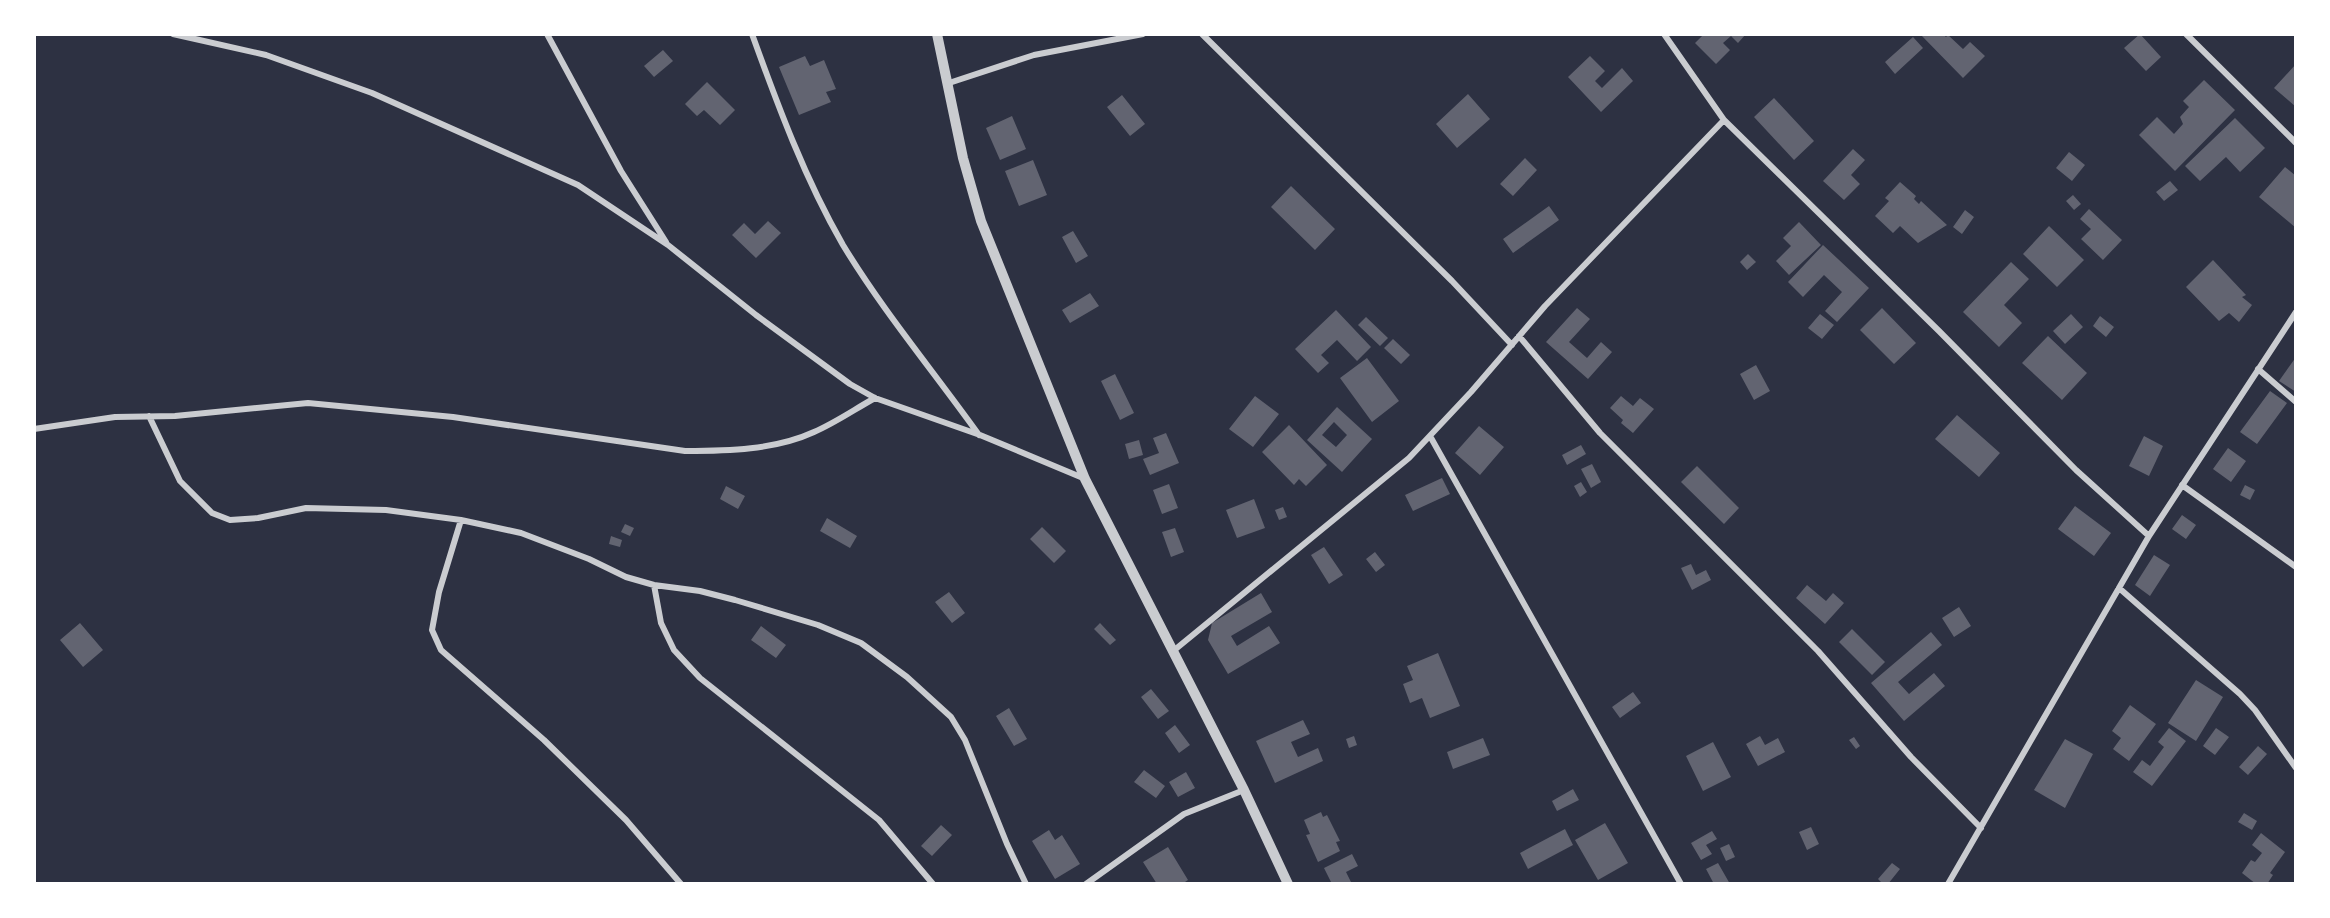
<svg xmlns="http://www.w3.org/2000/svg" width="2330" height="918" viewBox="0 0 2330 918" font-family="Raleway,sans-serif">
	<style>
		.building { fill: #626471; fill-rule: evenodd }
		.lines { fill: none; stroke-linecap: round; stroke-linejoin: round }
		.minor { stroke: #caccd0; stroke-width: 6 }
		.tertiary { stroke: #caccd0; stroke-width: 10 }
	</style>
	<rect width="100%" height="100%" fill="#2d3142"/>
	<path class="building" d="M1704,34H1746L1738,43L1731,36L1723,43L1730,50L1716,64L1695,43Z
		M1920,34H1943L1946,37L1948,35L1963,49L1970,42L1985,56L1963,78Z
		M2140,34L2161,57L2146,71L2124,48Z
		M1913,37L1923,48L1895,74L1885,62Z
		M663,50L673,61L654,77L644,66Z
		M805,56L810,66L824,60L836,89L826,92L831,102L799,115L779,67Z
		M1590,56L1605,71L1595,81L1602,88L1622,68L1633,81L1601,112L1568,77Z
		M2296,64V107L2274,88Z
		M2204,80L2235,110L2175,171L2139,135L2157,117L2174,134L2183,124L2180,117L2189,107L2183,101Z
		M707,82L735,110L720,125L704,110L697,116L685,104Z
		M1468,94L1490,119L1457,148L1436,124Z
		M1122,95L1145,124L1130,136L1107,107Z
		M1774,98L1814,141L1794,160L1754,117Z
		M1012,116L1026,149L1000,160L986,128Z
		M2235,118L2265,148L2240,172L2226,157L2200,181L2185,166Z
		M1853,149L1865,160L1851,175L1860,184L1844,200L1823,181Z
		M2069,152L2085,165L2072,181L2056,168Z
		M1525,158L1537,170L1513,196L1500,184Z
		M1033,160L1047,195L1019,206L1005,171Z
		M2285,167L2296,176V228L2259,197Z
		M2170,181L2178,190L2164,201L2156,192Z
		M1900,182L1916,196L1914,199L1919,204L1921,201L1947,225L1918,243L1900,226L1893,233L1875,216L1889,201L1885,198Z
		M1291,186L1335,229L1315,250L1271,207Z
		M2073,195L2081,204L2074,210L2066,201Z
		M1549,206L1559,220L1513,253L1503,239Z
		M2089,209L2122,240L2103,260L2081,239L2091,229L2080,219Z
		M1965,210L1974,217L1962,234L1953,227Z
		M768,221L781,233L756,258L732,235L744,223L755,234Z
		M1799,222L1821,245L1789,275L1776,261L1791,246L1783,238Z
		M2049,226L2084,260L2057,287L2023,254Z
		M1073,231L1088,256L1076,263L1062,237Z
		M1823,245L1869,288L1837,322L1825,311L1842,292L1824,275L1803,297L1788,282Z
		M1748,254L1756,262L1747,270L1740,262Z
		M2213,260L2246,295L2242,297L2252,305L2239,322L2229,313L2219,321L2186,287Z
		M2011,262L2029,279L2004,305L2022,323L1999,347L1963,312Z
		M1090,293L1099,306L1070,323L1062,310Z
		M1577,308L1590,319L1569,342L1587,358L1601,342L1612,352L1588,379L1546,342Z
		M1882,308L1916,343L1894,364L1860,330Z
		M1336,310L1371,347L1357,361L1337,340L1321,355L1329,363L1318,373L1295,349Z
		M1820,314L1834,325L1822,339L1808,328Z
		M2071,314L2083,327L2065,344L2053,331Z
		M2100,316L2114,327L2106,337L2093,326Z
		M1366,317L1388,338L1380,346L1358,325Z
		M2048,336L2087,373L2062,400L2022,363Z
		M1393,339L1410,355L1401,364L1384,348Z
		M2296,357V392L2279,381Z
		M1367,358L1399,401L1372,422L1340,378Z
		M1756,365L1770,391L1754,400L1740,374Z
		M1115,374L1134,413L1120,420L1101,381Z
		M2270,391L2287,403L2257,444L2240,432Z
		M1255,396L1279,414L1253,447L1229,429Z
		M1621,396L1633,406L1640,398L1654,409L1633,433L1621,423L1623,420L1610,408Z
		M1337,407L1372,439L1342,472L1307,440ZM1334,422L1347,435L1336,447L1322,435Z
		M1957,415L2000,453L1979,477L1935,439Z
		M1289,425L1327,465L1306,486L1299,479L1294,485L1262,452Z
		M1479,426L1504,447L1480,475L1455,453Z
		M1166,433L1179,463L1150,475L1143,459L1159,453L1153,438Z
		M2144,436L2163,446L2149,476L2129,466Z
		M1139,440L1143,455L1129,459L1125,444Z
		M1581,445L1586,454L1567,465L1562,455Z
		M2228,448L2246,461L2231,482L2213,469Z
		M1592,464L1601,482L1591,488L1581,469Z
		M1697,466L1739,508L1724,524L1681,482Z
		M1442,478L1450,494L1413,511L1405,495Z
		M1581,482L1587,492L1580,497L1574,486Z
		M1169,484L1178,508L1162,514L1153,490Z
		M2245,485L2255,490L2250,500L2240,495Z
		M726,486L745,496L738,509L720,499Z
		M1254,499L1265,528L1237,538L1226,510Z
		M2075,506L2111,533L2094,556L2058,529Z
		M1283,507L1287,517L1279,520L1275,510Z
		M2182,515L2196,525L2186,539L2172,529Z
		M827,518L857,536L850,548L820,531Z
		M625,524L634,528L630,536L621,532Z
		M1042,527L1066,551L1054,563L1030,539Z
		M1175,528L1184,552L1171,557L1162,532Z
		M611,536L622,540L620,547L609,544Z
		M1324,547L1343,575L1329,584L1311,555Z
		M1375,552L1385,565L1376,572L1366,559Z
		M2154,555L2170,565L2150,596L2135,585Z
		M1691,564L1696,575L1706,570L1711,580L1692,590L1681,568Z
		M1807,585L1826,601L1833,593L1844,603L1825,624L1796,598Z
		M949,592L965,613L952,623L935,602Z
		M1261,593L1272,612L1231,636L1237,646L1269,626L1280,643L1228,674L1208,640L1212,623Z
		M1959,607L1971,626L1954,637L1942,618Z
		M80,623L103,650L83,667L60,640Z
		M1100,623L1116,640L1110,645L1094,629Z
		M761,626L786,645L776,658L751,640Z
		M1852,629L1885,662L1872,675L1839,642Z
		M1931,632L1942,645L1898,682L1909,694L1934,673L1945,686L1904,721L1871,683Z
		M1438,653L1460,706L1430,718L1422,698L1410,703L1403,684L1413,680L1407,666Z
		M2196,680L2223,697L2196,741L2168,723Z
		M1151,689L1169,711L1158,719L1141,697Z
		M1633,692L1641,703L1620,718L1612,707Z
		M2130,705L2156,724L2129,761L2113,749L2121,738L2112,731Z
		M1009,708L1027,739L1014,746L996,716Z
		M1303,720L1310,734L1291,742L1298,757L1318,748L1323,761L1275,783L1256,741Z
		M1175,725L1190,745L1179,753L1165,733Z
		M2169,728L2186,741L2152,786L2133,772L2142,760L2150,766L2164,747L2158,742Z
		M2216,728L2229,737L2215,755L2203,746Z
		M1354,736L1357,745L1349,748L1346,739Z
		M1760,736L1765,745L1778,738L1785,752L1758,766L1746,744Z
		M1854,737L1860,746L1856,749L1849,740Z
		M1483,738L1490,755L1453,769L1447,752Z
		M2065,739L2093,754L2065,808L2034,790Z
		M1713,742L1731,777L1703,791L1686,756Z
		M2258,746L2267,754L2248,775L2239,767Z
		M1144,770L1165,786L1156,798L1134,782Z
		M1186,772L1195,788L1178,797L1169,782Z
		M1573,789L1579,800L1557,811L1552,801Z
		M1321,812L1323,817L1327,815L1340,841L1336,842L1340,851L1318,862L1306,835L1310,834L1304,820Z
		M2244,813L2257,821L2252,830L2238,822Z
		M1605,823L1628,863L1598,880L1575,840Z
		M941,825L952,835L932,856L921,846Z
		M1811,827L1819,844L1807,850L1799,832Z
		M1565,829L1573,845L1528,869L1520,853Z
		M1049,830L1055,840L1062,835L1080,864L1055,879L1032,841Z
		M1712,831L1717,839L1706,845L1712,854L1701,860L1691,843Z
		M2261,833L2285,852L2270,873L2273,875L2267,884H2256L2242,873L2251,860L2255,862L2262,853L2252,845Z
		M1729,844L1735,857L1726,861L1720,848Z
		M1168,847L1188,880L1182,884H1157L1143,862Z
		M1352,854L1358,866L1346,872L1352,884H1332L1324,868Z
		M1718,863L1730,884H1714L1706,869Z
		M1892,863L1900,869L1888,884H1883L1878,879Z"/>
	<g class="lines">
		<path class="minor" d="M173,34L266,55L372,93L578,185L668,245L756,315L850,384L875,398L980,435L1083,478
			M547,34L621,171L666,242
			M752,34C778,106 805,179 843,245C883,311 934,372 979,435
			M1202,34L1452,281L1512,345
			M1664,34L1724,120L1939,331L2076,470L2149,536
			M2186,34L2296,143
			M946,84L1034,55L1143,34
			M1519,336L1600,433L1818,651L1911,757L1981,828
			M2258,369L2296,402
			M149,416L180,481L212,513L230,520L258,518L306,508L386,510L461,520L521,533L589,559L626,577L654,585L700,591L735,600L818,625L861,643L907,677L951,717L965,740L1007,844L1026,884
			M34,429L115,417L175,416L308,403L453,417L685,451C727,451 775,450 814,432C835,423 855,409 875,398
			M1430,436L1681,884
			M2182,485L2296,567
			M461,520L439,592L432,630L441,650L544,740L626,820L681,884
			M654,585L661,623L674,650L700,678L879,820L933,884
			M2119,588L2240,694L2255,710L2296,768
			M1172,652L1409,458L1471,392L1545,306L1724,120
			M1086,884L1184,814L1244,790
			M1948,884L2149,536L2296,312"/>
		<path class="tertiary" d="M937,34L963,158L981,221L1085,479L1244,790L1288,884"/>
	</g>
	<rect width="2330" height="918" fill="none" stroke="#ffffff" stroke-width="72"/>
</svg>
